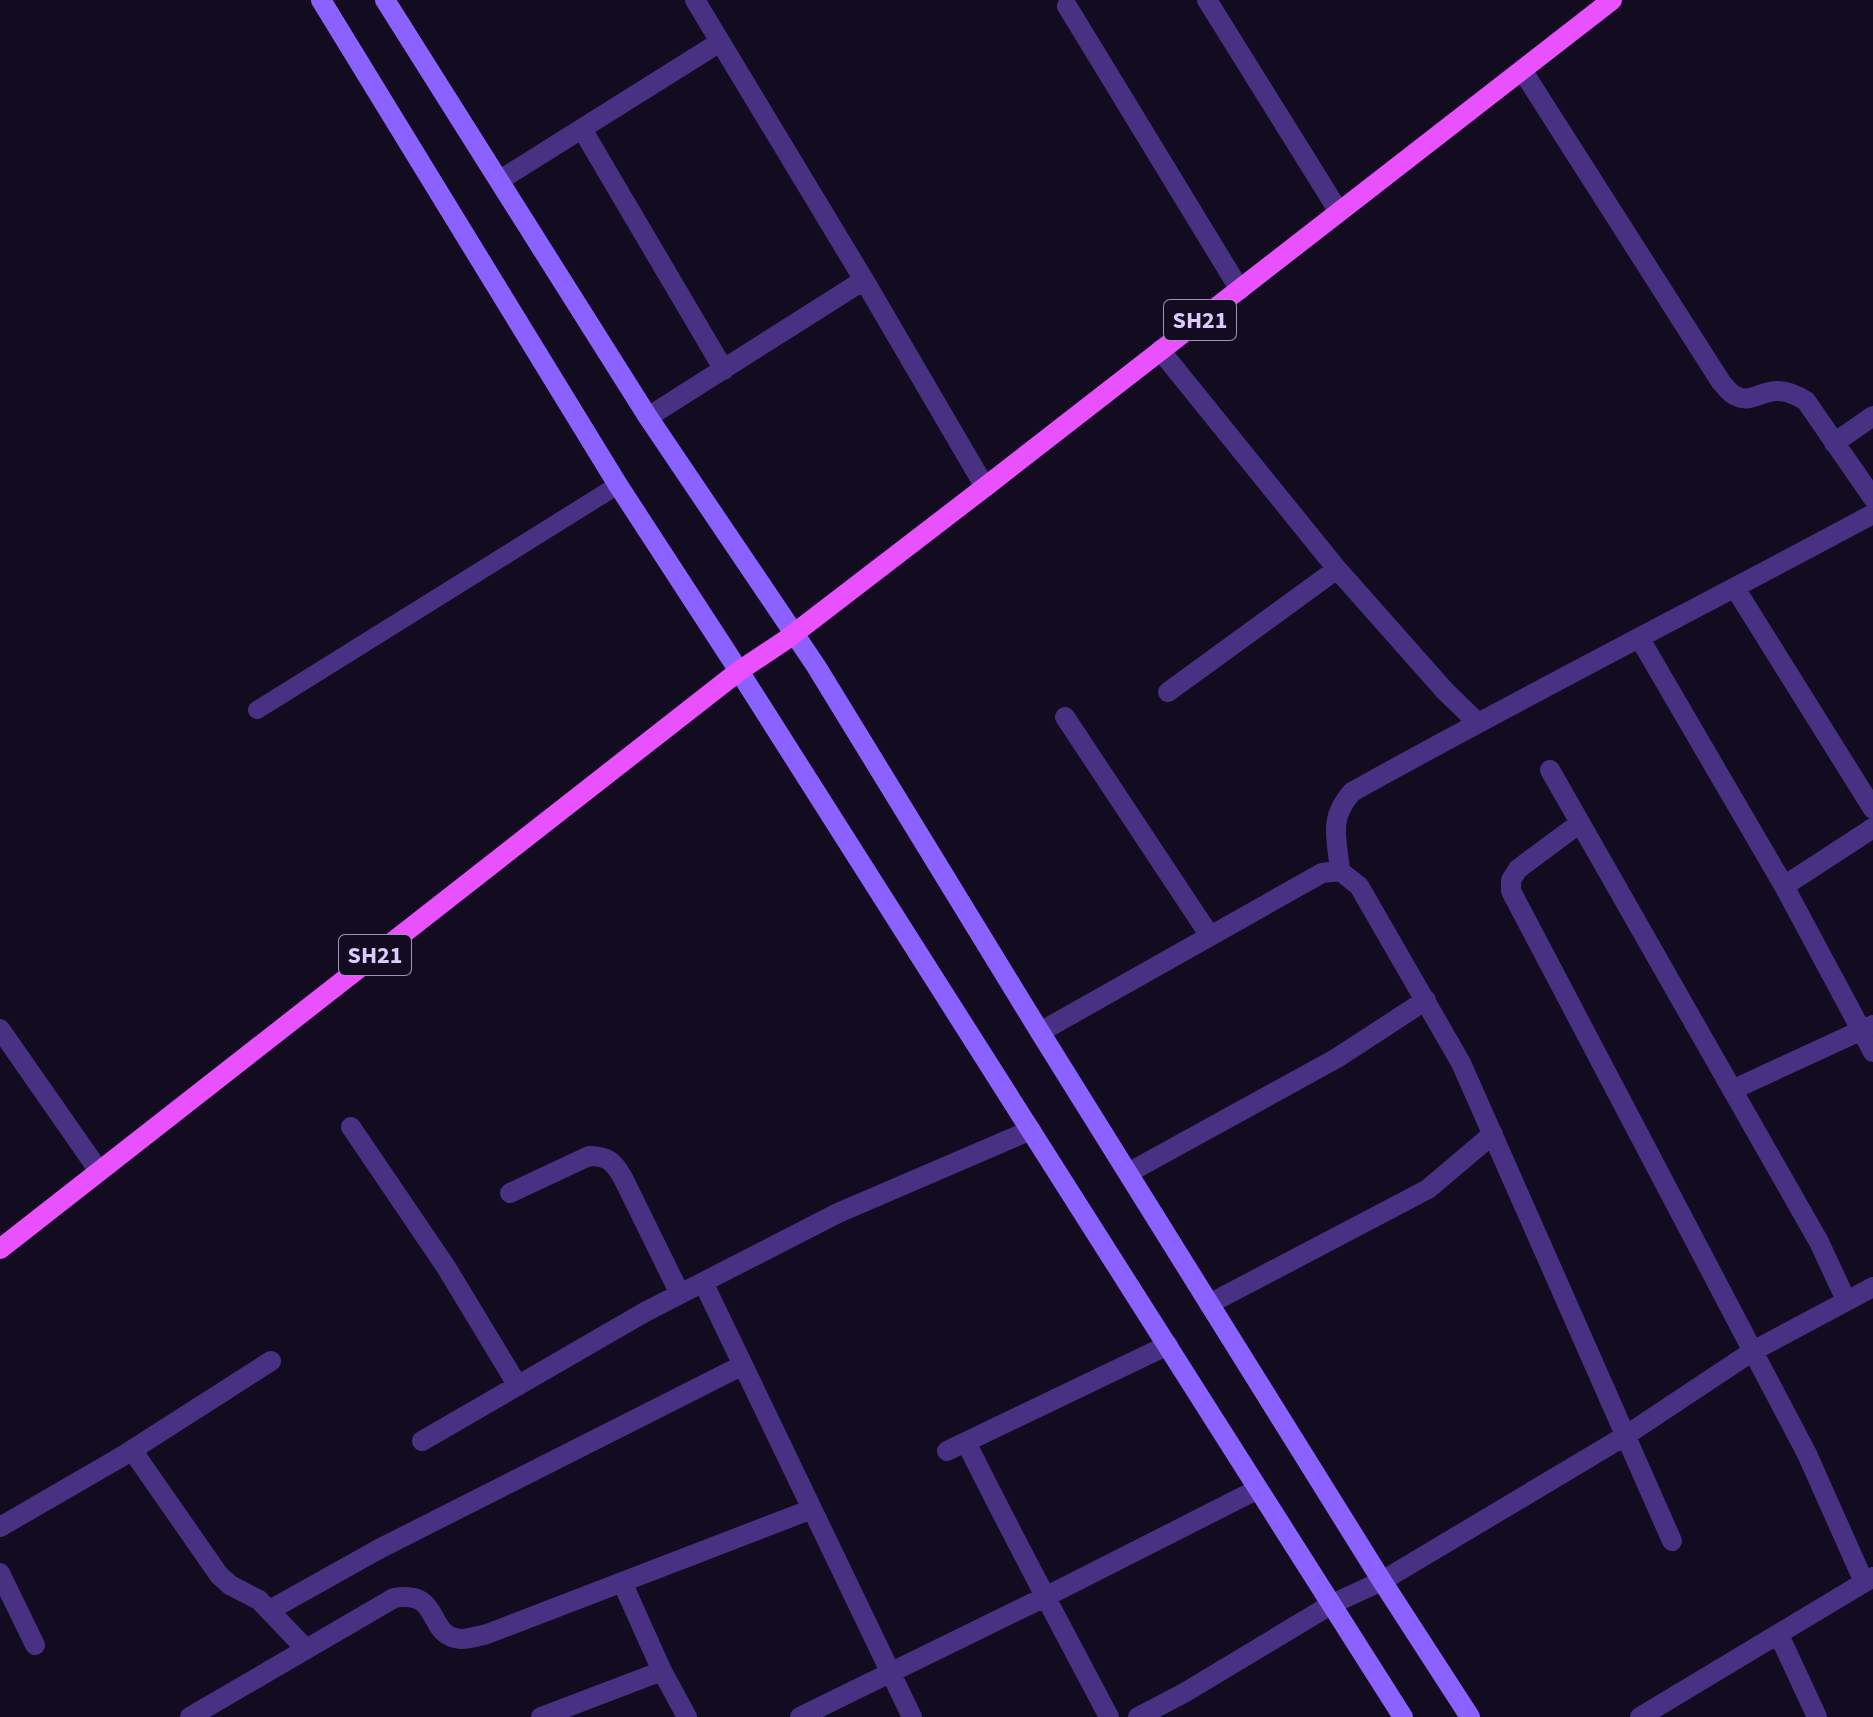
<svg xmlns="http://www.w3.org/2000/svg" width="1873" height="1717" viewBox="0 0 1873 1717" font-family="'Source Sans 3',sans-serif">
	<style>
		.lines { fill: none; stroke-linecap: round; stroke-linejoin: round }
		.lane { stroke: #483183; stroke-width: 18 }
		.street { stroke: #483183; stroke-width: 20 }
		.secondary { stroke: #8b61ff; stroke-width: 20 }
		.primary { stroke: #e951ff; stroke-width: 20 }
		.labels { text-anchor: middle; stroke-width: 6; stroke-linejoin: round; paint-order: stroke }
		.shield { fill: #130b20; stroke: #a091bc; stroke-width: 2 }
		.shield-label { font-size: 24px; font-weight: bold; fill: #ddcaff }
	</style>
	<rect width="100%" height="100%" fill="#130b20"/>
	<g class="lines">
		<path class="lane" d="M257,710L618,485"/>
		<path class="street" d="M695,0L864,280L985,487
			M1207,0L1339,212
			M1067,6L1240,290
			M1522,70L1721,382C1725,386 1730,394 1736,396C1757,407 1767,376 1806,401L1873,498
			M582,129L724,370
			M500,180L720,42
			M1160,350L1337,569L1445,691L1477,722
			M648,417L864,280
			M1834,443L1873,416
			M1735,588L1873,809
			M1640,639L1784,886L1873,1052
			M1168,692L1337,569
			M1065,717L1210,936
			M1550,770L1819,1242L1846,1300
			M1580,823L1518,869L1511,880V891L1807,1454L1864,1582
			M1340,871C1337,838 1328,819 1352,792C1524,696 1700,607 1873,514
			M1784,886L1873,828
			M0,1029L99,1171
			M1040,1032L1322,873L1340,871L1359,886L1461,1063L1672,1541
			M1732,1090L1873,1025
			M351,1127L446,1267L518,1386
			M1128,1173L1337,1058L1426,1000
			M510,1193L589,1156C608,1156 614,1162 623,1178L680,1294
			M703,1282L912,1717
			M1209,1304L1428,1189L1493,1134
			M422,1441L645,1312L838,1213L1031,1130
			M966,1442C1012,1535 1061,1626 1109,1717
			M132,1450L219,1575L230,1585L259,1600L306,1649
			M947,1451L1168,1345
			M0,1527L121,1457L271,1361
			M0,1573L35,1645
			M623,1584L662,1671L687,1717
			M270,1610L379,1549L743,1365
			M1779,1635L1817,1717
			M190,1717L394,1598C443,1589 425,1637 461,1639C469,1639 479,1636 487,1634L812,1509
			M541,1717L662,1671
			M800,1717L1047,1596L1258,1489
			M1138,1717L1184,1693L1332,1604L1382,1581L1625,1436L1753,1351L1873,1287
			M1640,1717L1873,1577"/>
		<path class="secondary" d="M321,0L618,485L739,671L1403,1717
			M385,0L648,417L816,666L1040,1032L1382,1581L1470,1717"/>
		<path class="primary" d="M0,1249L739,671L787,639L985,487L1612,0"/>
	</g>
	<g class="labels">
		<g class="shield">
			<rect x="1164" y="300" width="72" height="40" rx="6"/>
			<rect x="339" y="935" width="72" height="40" rx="6"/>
		</g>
		<g class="shield-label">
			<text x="1200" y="328">SH21</text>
			<text x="375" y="963">SH21</text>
		</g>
	</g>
</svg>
